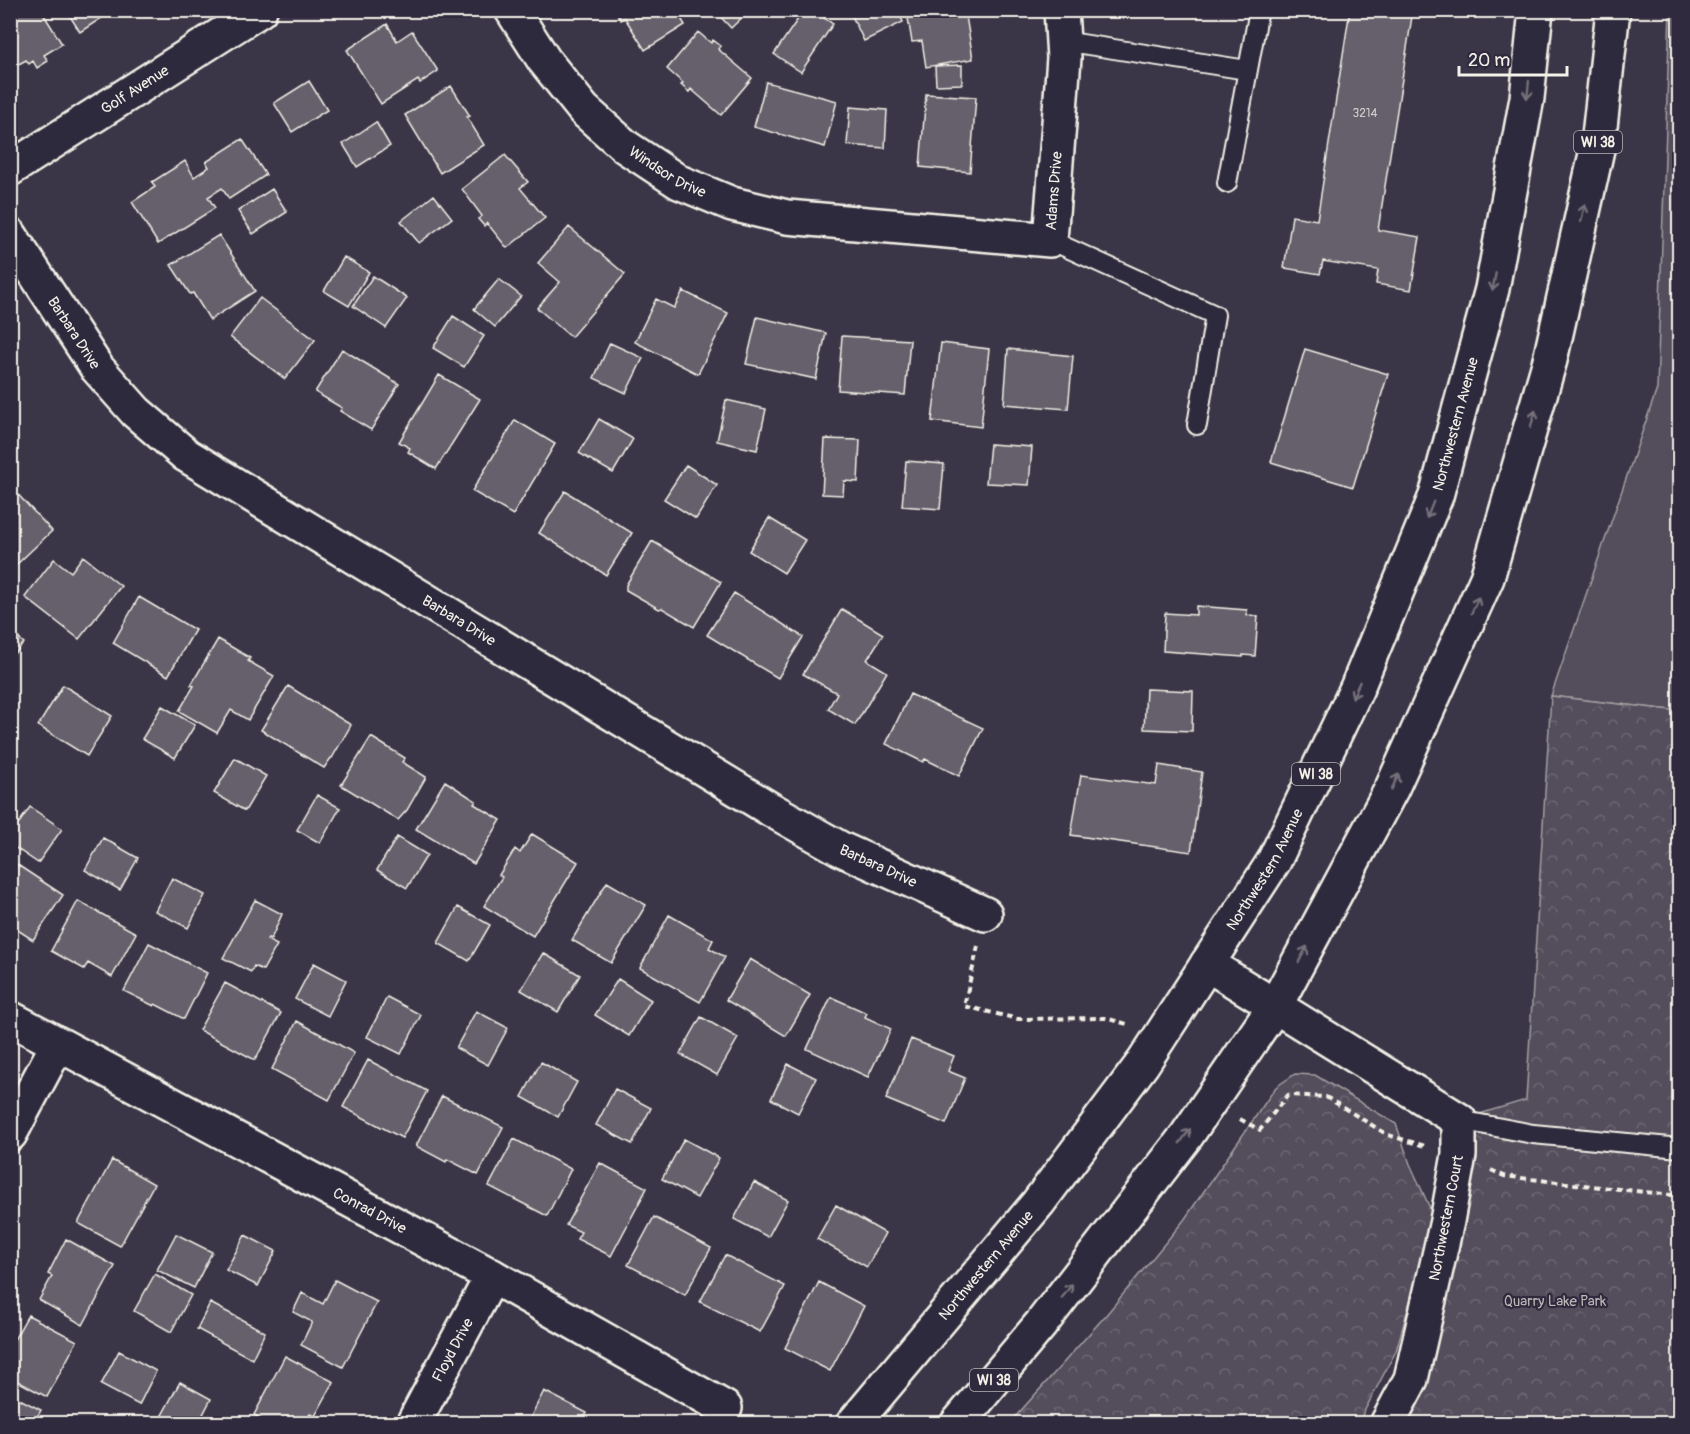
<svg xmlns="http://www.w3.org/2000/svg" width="1690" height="1434" viewBox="0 0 1690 1434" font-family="Pangolin,sans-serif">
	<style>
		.green { fill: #534e5c; stroke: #a4a0a2; stroke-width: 1.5 }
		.park { fill: url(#park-crowns); stroke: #a4a0a2; stroke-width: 1.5 }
		.building { fill: #65616c; stroke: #f4f1e8; stroke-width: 1.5 }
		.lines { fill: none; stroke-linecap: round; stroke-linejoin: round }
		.service-casing { stroke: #f4f1e8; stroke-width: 22 }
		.minor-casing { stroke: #f4f1e8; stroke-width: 38 }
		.primary-casing { stroke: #f4f1e8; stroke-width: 38 }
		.path { stroke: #f4f1e8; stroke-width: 4; stroke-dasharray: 6 4.5; stroke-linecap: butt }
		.service { stroke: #2f2a3d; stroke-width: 18 }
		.minor { stroke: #2f2a3d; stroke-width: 33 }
		.primary { stroke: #2f2a3d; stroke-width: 33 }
		.oneway { stroke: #747079 }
		.labels { text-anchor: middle; stroke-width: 4.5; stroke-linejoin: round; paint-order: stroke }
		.number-label { font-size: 12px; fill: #d0cdc9 }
		.shield { fill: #2f2a3d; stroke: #b9b5b5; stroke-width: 1.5 }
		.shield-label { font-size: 14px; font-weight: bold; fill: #f4f1e8 }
		.street-label { font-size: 15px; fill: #f4f1e8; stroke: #2f2a3d }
		.park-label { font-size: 15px; fill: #bcb8b7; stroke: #2f2a3d }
	</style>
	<defs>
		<pattern id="park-crowns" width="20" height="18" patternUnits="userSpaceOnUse" patternTransform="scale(1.5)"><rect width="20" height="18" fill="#534e5c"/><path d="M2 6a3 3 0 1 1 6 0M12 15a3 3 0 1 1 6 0" fill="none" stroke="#6c6873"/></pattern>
	</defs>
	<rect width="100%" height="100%" fill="#3b3647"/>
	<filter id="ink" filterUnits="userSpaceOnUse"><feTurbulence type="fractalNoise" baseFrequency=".0167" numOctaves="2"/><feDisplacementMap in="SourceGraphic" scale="12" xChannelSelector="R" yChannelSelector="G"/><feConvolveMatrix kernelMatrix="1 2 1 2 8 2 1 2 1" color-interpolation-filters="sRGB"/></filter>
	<g filter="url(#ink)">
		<path class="green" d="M1670,11H1679V711L1551,696L1657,389Z"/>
		<path class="park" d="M1551,696L1679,711V1423L1387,1424L1459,1120L1526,1100Z
			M1295,1074L1315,1075L1396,1124L1410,1164L1434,1217L1396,1351L1358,1423L1009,1424L1106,1315L1184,1220L1276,1087Z"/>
		<path class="building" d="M11,10H41L62,44L44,55L48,61L37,68L33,61L29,64L26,60L10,69Z
			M66,10H114L80,32Z
			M615,10H676L685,25L645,50L625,18L621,20Z
			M714,10H750L731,28Z
			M804,10H812L833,24L801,72L774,54Z
			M857,10H898L903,22L864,41L851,14Z
			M915,10H965L973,59L926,67L922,41L912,42L907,12Z
			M1350,10H1413L1378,230L1420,237L1411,290L1376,284L1378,270L1323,261L1320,274L1284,268L1292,216L1317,220Z
			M387,24L397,41L412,31L438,71L420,83L418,80L381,104L347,50Z
			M698,32L711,43L713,40L721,46L718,49L752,78L721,115L691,89L689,92L681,85L683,83L667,69Z
			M962,65V84L936,85L935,66Z
			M309,81L327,110L292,132L274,103Z
			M766,82L837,101L825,147L754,127Z
			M451,86L470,116L467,117L484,145L440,173L405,115Z
			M926,94L976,97L970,172L920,167Z
			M850,107L887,110L885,148L847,145Z
			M376,122L390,146L357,167L343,144Z
			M242,139L266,175L229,199L222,188L208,197L215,208L158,244L132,202L155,187L152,182L185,161L194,177L209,167L206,162Z
			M505,155L528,182L520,188L545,218L507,248L487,223L484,226L478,219L482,216L462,189Z
			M272,189L287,212L253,234L238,211Z
			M434,195L452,218L419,243L401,221Z
			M569,227L625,274L571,337L537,308L560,282L538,263Z
			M219,235L255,291L210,320L193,293L190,294L171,265Z
			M344,257L369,272L349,306L324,291Z
			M373,276L407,298L386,328L353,306Z
			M499,279L521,296L495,327L474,309Z
			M683,291L728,313L698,374L635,342L656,299L674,308Z
			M260,298L315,340L285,379L230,337Z
			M453,316L484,336L464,367L433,348Z
			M757,317L826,333L816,379L746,364Z
			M842,336L910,340L905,395L838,390Z
			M610,343L643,358L626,393L594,378Z
			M941,343L989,349L981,427L932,421Z
			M342,349L399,384L371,430L340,411L342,408L315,392Z
			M1008,349L1073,356L1068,409L1004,404Z
			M1305,349L1388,374L1353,487L1271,462Z
			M439,375L480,399L436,469L408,452L410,448L399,442Z
			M726,400L766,409L757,450L717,441Z
			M599,419L633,439L613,473L579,453Z
			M515,420L555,444L513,515L472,491Z
			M825,439L860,440L858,482L844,481L843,495L822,494Z
			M990,444L1032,447L1029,485L986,483Z
			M906,461L944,464L940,509L902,506Z
			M686,465L717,485L696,519L664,499Z
			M10,486L52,531L15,566L10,561Z
			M565,491L632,533L606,575L539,533Z
			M769,518L805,540L784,573L749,551Z
			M652,541L721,582L694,627L662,608L659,609L626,590V585Z
			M83,556L121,586L79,639L25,597L54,559L71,572Z
			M734,593L803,637L778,678L707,635Z
			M139,597L195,630L168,676L113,643Z
			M1196,606L1247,610V615L1258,616L1255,656L1243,655V657L1163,651L1165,613L1196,615Z
			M842,609L883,634L867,660L887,672L855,725L828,709L837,693L803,674Z
			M10,631L24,643L10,658Z
			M218,639L250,658L248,661L274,676L248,720L231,710L217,733L179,711L194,686L191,685Z
			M63,685L112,716L87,756L38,726Z
			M288,686L351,725L332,758H331L324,768L261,730Z
			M1146,689L1193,691L1192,731L1144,729Z
			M910,694L983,728L959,776L925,759L923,762L886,744Z
			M162,706L195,725L175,758L142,739Z
			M371,737L405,758L402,762L426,777L407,810L398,820L341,785Z
			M235,758L266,776L245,811L214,793Z
			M1159,765L1202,772L1191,852L1071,835L1081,775L1156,785Z
			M445,781L476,801L474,804L501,820L474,864L416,829Z
			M317,795L340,808L320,843L297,830Z
			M30,807L62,829L38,863L10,844V836Z
			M532,834L578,862L533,936L484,906L502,877L499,875L515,849L520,853Z
			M397,837L427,855L407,888L377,870Z
			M103,838L138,858L120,890L85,870Z
			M10,860L63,895L33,940L10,925Z
			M172,878L205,895L188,928L155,911Z
			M607,882L646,905L611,963L572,940Z
			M255,900L282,914L271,939L268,938L267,940L277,945L263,970L254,966L251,972L223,958Z
			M78,901L136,933L112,977L88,963L84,969L51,951Z
			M458,907L490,925L469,961L438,943Z
			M669,915L713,940L709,948L725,957L700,1002L640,968Z
			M149,943L207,973L184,1019L155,1004L154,1006L124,991Z
			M543,953L580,975L558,1012L521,990Z
			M750,959L810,995L786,1036L726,1000Z
			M314,963L346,980L328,1016L295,999Z
			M618,979L651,1000L629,1036L595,1015Z
			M225,983L281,1013L255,1060L199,1030Z
			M387,997L421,1015L401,1054L367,1037Z
			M831,997L867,1013L865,1017L891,1029L868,1077L807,1049Z
			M476,1011L508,1028L488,1065L456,1048Z
			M701,1017L738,1038L717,1075L680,1054Z
			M297,1021L354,1053L329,1100L272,1069Z
			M911,1039L954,1056L948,1071L965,1078L946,1124L886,1099Z
			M368,1060L427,1091L402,1138L343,1107Z
			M541,1062L577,1082L558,1117L522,1097Z
			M788,1064L816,1078L798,1113L771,1099Z
			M615,1089L651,1108L632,1144L596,1125Z
			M442,1096L503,1127L478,1175L447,1159L446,1162L416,1146Z
			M514,1139L571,1169L547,1216L489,1186Z
			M684,1139L719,1158L697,1198L662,1179Z
			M112,1160L154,1184L120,1246L78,1223Z
			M600,1163L647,1188L611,1256L577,1239L581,1232L566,1225Z
			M754,1182L788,1200L768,1237L734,1219Z
			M836,1205L885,1233L867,1267L817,1239Z
			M654,1217L711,1248L685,1295L628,1265Z
			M176,1234L212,1252L194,1288L157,1270Z
			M245,1235L276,1251L258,1286L226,1270Z
			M66,1239L115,1266L83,1325L39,1300L52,1276L48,1274Z
			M725,1255L785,1286L760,1332L700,1302Z
			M155,1274L191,1295L171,1332L134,1311Z
			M335,1280L377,1302L343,1367L301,1345L312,1322L293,1312L302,1293L323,1304Z
			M819,1282L864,1306L830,1371L785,1348Z
			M210,1303L265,1332L252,1359L197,1329Z
			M28,1315L77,1341L47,1397L10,1377V1347Z
			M119,1351L156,1371L139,1405L101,1385Z
			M285,1356L334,1382L315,1416L310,1414L305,1424H270L254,1415Z
			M180,1382L211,1399L198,1424H174L161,1417Z
			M544,1391L587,1413L581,1424H527Z
			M10,1394L41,1410L33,1424H10Z
			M68,1417L81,1424H64Z"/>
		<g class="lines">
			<defs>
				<path id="service" d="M1063,41L1247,70
					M1227,183L1259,10
					M1050,240L1215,315L1197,425
					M1459,1120L1533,1134L1680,1148"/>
				<g id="minor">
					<path id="s1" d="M512,10L544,60L584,110L626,147L679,182L732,204L787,217L1050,240L1064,58L1061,10"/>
					<path id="s2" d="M10,169L260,10"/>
					<path id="s3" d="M10,235L97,368L136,412L186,455L770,809L841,849L985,914"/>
					<path d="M1207,964L1459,1120V1155L1447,1221L1411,1379L1387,1424"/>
					<path id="s4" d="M10,1018L492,1276L725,1408"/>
					<path d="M10,1134L58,1044"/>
					<path id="s5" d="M413,1424L492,1276"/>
				</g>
				<g id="primary">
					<path id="s6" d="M853,1424L1038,1203L1143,1063L1274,861L1357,688L1436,496L1492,289L1527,98L1536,10"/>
					<path d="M957,1424L1041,1324L1187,1135L1275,1006L1392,788L1487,578L1550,360L1598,145L1613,10"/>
				</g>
			</defs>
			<use href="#service" class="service-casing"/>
			<use href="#minor" class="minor-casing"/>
			<use href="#primary" class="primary-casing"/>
			<path class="path" d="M978,946L964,1006L1018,1019L1105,1018L1127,1024
				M1240,1119L1260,1130L1288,1095L1326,1097L1388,1135L1425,1146
				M1491,1170L1504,1176L1680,1196"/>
			<use href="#service" class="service"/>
			<use href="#minor" class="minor"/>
			<use href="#primary" class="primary"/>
		</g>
		<defs><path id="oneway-shaft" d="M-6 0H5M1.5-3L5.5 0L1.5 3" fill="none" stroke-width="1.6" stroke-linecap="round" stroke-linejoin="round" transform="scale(1.5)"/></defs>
		<g class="oneway">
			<use href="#oneway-shaft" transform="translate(1528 90) rotate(96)"/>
			<use href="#oneway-shaft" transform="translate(1583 213) rotate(-77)"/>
			<use href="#oneway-shaft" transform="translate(1494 282) rotate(101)"/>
			<use href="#oneway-shaft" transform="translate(1533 419) rotate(-74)"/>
			<use href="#oneway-shaft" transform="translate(1430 510) rotate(112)"/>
			<use href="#oneway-shaft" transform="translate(1475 605) rotate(-66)"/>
			<use href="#oneway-shaft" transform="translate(1356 690) rotate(114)"/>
			<use href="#oneway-shaft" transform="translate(1395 782) rotate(-65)"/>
			<use href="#oneway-shaft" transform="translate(1303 954) rotate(-62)"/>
			<use href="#oneway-shaft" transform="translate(1185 1136) rotate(-54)"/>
			<use href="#oneway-shaft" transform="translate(1067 1291) rotate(-53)"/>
		</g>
	</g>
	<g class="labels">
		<g class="number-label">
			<text x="1365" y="117">3214</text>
		</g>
		<g class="shield">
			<rect x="1574" y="131" width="48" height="22" rx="4.5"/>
			<rect x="1292" y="763" width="48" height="22" rx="4.5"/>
			<rect x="970" y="1369" width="48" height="22" rx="4.5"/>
		</g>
		<g class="shield-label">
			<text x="1598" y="147">WI 38</text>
			<text x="1316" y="779">WI 38</text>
			<text x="994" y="1385">WI 38</text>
		</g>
		<g class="street-label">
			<text dy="5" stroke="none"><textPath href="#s2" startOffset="148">Golf Avenue</textPath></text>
			<text dy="5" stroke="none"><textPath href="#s1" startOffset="228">Windsor Drive</textPath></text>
			<text dy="5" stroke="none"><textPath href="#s1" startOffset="670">Adams Drive</textPath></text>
			<text dy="5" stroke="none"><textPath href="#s3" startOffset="117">Barbara Drive</textPath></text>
			<text dy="5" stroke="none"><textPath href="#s6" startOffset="1178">Northwestern Avenue</textPath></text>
			<text dy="5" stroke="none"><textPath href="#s3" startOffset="603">Barbara Drive</textPath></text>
			<text dy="5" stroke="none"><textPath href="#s3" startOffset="1089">Barbara Drive</textPath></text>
			<text dy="5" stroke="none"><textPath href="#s6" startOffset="692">Northwestern Avenue</textPath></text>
			<text dy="5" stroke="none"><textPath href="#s4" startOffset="408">Conrad Drive</textPath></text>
			<text transform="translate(1446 1218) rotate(-79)" y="5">Northwestern Court</text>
			<text dy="5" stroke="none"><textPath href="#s6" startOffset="207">Northwestern Avenue</textPath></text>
			<text dy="5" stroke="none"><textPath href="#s5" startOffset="84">Floyd Drive</textPath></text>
		</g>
		<g class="park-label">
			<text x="1555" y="1306">Quarry Lake Park</text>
		</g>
	</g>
	<rect width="1690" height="1434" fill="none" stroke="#2f2a3d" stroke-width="36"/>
	<rect x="18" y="18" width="1654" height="1398" fill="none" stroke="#f4f1e8" stroke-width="2" filter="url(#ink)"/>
	<path d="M1459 66v9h108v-9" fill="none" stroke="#f4f1e8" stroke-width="3"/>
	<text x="1468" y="66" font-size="18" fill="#f4f1e8" stroke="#2f2a3d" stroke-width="4.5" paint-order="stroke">20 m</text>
</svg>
